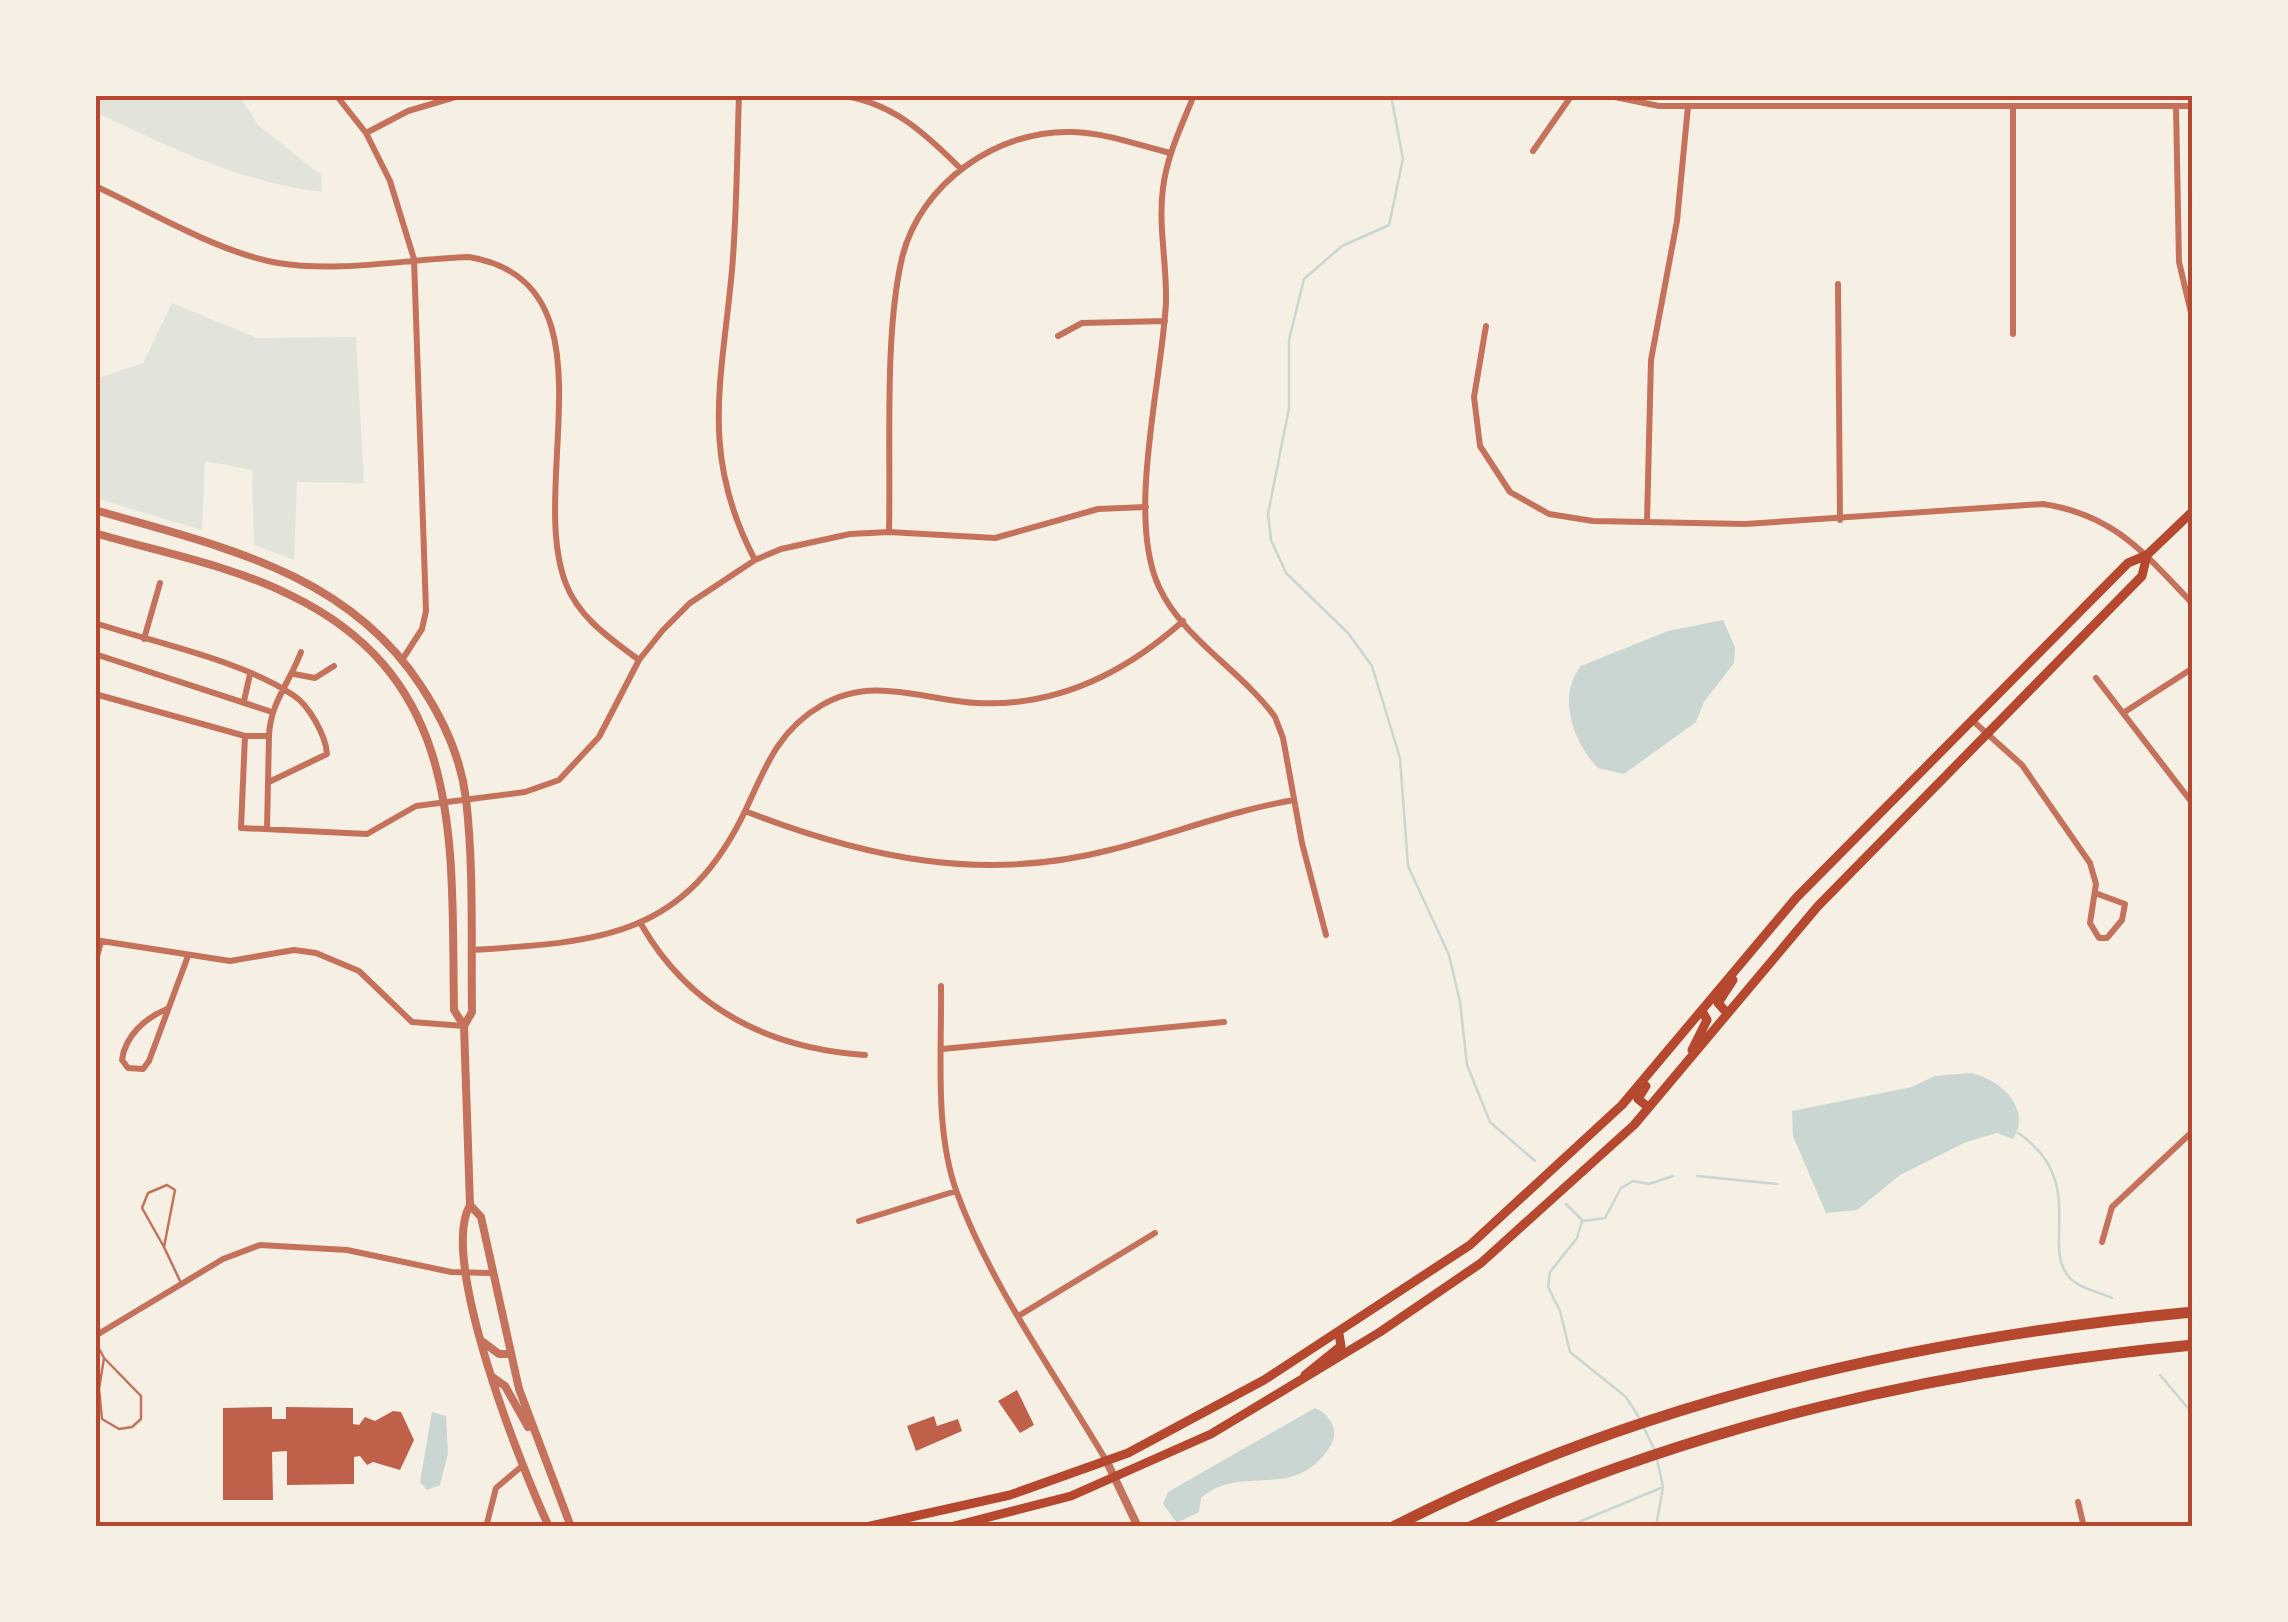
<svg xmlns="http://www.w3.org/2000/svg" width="2288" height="1622" viewBox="0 0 2288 1622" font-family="Figtree,sans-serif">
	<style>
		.green { fill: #e2e4dc }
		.water { fill: #c9d6d2 }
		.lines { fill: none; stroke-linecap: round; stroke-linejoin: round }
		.stream { stroke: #c9d6d2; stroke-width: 2.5 }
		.building { fill: #bf614a }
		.service { stroke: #c5725c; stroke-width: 2.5 }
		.minor { stroke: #c5725c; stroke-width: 6 }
		.tertiary { stroke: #c5725c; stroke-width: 8 }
		.secondary { stroke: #b5482f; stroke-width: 9 }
		.motorway { stroke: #b5482f; stroke-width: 11 }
		.neatline { fill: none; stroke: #b5482f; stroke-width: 4 }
	</style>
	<rect width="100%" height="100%" fill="#f6efe4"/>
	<path class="green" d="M95,95H239L258,125L321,175L322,192C239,182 170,147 95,112Z
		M172,303L257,338L356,337L364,483L297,482L294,560L254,545L252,470L205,461L202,530L95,498V379L143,363Z"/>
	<path class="water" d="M1723,620L1735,647L1734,663L1704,702L1696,722L1624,774L1598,768C1574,743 1556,697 1581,666L1668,631Z
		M1970,1073C1998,1078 2033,1107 2013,1139L1997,1133L1966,1142L1900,1175L1857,1210L1826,1213L1793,1136L1792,1111L1912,1087L1935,1076Z
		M1315,1408C1324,1411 1332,1420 1334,1430C1335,1439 1332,1444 1327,1451C1291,1501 1240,1463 1201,1498L1199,1512L1177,1523L1163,1504L1168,1492Z
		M432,1412L446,1416L448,1453L440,1485L427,1490L420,1482Z"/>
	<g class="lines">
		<path class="stream" d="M1391,95L1403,159L1389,225L1342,246L1304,279L1289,340V408L1268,514L1271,540L1286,573L1348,633L1372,666L1400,758L1408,866L1449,955L1460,1002L1467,1065L1490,1122L1535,1161
			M2018,1133C2088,1180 2041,1245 2069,1277C2078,1288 2099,1292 2112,1298
			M1697,1176L1777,1184
			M1566,1204L1582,1220
			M1582,1221L1577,1238L1550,1272L1548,1287L1560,1311L1570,1352L1626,1397L1640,1419
			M1584,1221L1605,1218L1621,1188L1633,1181L1649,1184L1673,1176
			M2160,1375L2193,1414
			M1643,1426L1655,1451
			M1567,1527L1663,1487
			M1656,1527L1663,1487L1657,1459"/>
	</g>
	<path class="building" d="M1017,1390L1034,1425L1020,1433L998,1401Z
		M272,1407V1419H286V1407L353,1408V1424L359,1425L365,1417L375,1421L393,1411L401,1412L414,1440L400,1470L373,1462L367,1465L360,1456L354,1457V1484L287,1485V1451L272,1452L273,1500H223V1408Z
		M934,1416L937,1426L958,1419L962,1431L916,1451L907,1426Z"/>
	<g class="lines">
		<path class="service" d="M164,1247L142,1208L148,1193L167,1185L175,1190L164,1247L181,1283
			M95,1341L104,1358L141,1396V1419L132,1427L119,1429L102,1419L99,1389L104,1358"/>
		<path class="minor" d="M336,95L366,133L390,181L414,259L426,611L422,629L402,660
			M739,95C737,153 737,212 732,270C722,381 699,454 755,560
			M836,95C890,100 925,133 961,169
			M1194,95C1182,125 1167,155 1163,188C1158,226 1167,264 1166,302C1162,382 1126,516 1159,587C1183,639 1242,671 1275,717L1283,738L1302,843L1326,935
			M1605,95L1659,106H2193
			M2176,106L2179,262L2193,321
			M366,133L408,111L462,95
			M1533,151L1572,95
			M95,186C150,211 219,253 278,263C340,273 406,259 469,257C620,282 526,483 566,584C579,618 611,639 639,660
			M1838,284L1840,520
			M1486,326L1474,397L1480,446L1510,492L1549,514L1593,521L1745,524L2043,504C2115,515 2145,554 2193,604
			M2013,334V106
			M1058,336L1082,323L1165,321
			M1647,522L1651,360L1677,221L1688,106
			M889,532C891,451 884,335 902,258C920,183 998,129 1073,132C1106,133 1138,145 1170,153
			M95,623C155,643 241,660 293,695C309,705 326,736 327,754L269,782
			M144,639L160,583
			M95,654L269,711
			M294,674L315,678L334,666
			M2096,678L2193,804
			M95,694L245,736L241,828L367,834L416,806L525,792L559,780L599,737L639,660L663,630L690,603L755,560L781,549L850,534L889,532L995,538L1098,509L1146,507
			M244,701L250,674
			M2123,713L2193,668
			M1973,721L2022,765L2090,863L2096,884L2090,923L2099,938H2107L2122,920L2125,904L2095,893
			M245,736H269C270,703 290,682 301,652
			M745,811C865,858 982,883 1110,850C1173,834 1230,811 1294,800
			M267,829L269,736
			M641,924C690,1010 769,1048 865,1055
			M95,940L230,961L294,950L316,953L359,971L412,1022L464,1026
			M471,950C600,942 686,938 747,807C766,765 780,729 822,705C873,675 923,700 977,703C1057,707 1125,673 1183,621
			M95,964L101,942
			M941,986C942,1052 934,1130 957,1193C992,1288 1056,1375 1107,1462
			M167,1009C145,1018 125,1036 122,1060L128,1068L143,1069L149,1061L188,956
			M942,1049L1224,1022
			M859,1221L956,1191
			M2102,1242L2112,1207L2193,1131
			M1020,1315L1155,1233
			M95,1336L223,1259L260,1245L347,1250L451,1272L490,1273
			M2078,1502L2084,1527
			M120,1527H140
			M486,1527L496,1488L521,1467"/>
		<path class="tertiary" d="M95,510C218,546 346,571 421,686C443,719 461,758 466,799C474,868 471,942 472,1012L464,1026L470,1205C438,1259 522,1469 549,1527
			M95,533C159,552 230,565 290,595C467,680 451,844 454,1010L464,1026
			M470,1205L481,1217L519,1389L571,1527
			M483,1342L499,1354H509
			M491,1376L505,1386L528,1427
			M1107,1462L1138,1527"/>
		<path class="secondary" d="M1727,1013L1718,1003L1733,980
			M1692,1050L1707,1020L1702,1011
			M1646,1086L1638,1099L1648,1107
			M1305,1375L1341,1346L1339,1334
			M866,1527L1010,1495L1128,1453L1264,1380L1470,1245L1622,1105L1796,898L2128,563L2147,555L2193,511
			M950,1527L1071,1496L1211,1434L1380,1332L1481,1263L1634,1125L1818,906L2142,576L2147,555"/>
		<path class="motorway" d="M1393,1527C1641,1400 1917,1338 2193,1312
			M1470,1527C1700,1423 1942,1369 2193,1345"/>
	</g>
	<rect width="2288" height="1622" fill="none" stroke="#f6efe4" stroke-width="195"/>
	<rect x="98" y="98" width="2092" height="1426" class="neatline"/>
</svg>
